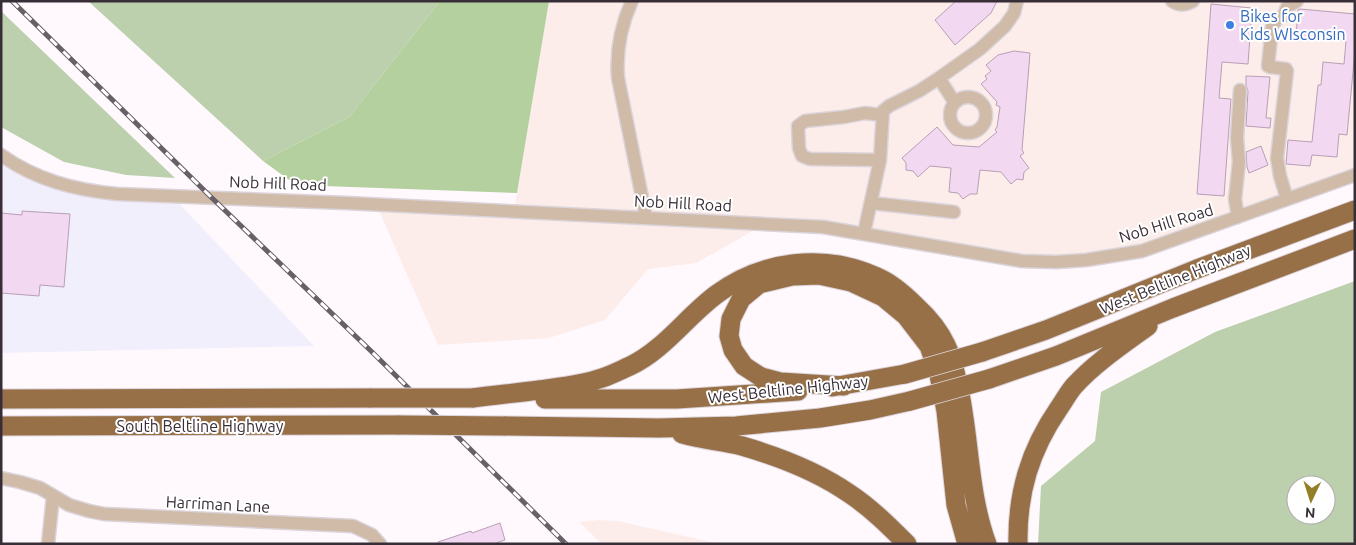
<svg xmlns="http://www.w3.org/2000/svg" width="1356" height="545" viewBox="0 0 1356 545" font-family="Ubuntu,sans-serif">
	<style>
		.commercial { fill: #fdedea }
		.industrial { fill: #f2effc }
		.green { fill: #bcd0ae; fill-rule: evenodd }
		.forest { fill: #b4d09e }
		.building { fill: #f2d8f0; stroke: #b89fb6 }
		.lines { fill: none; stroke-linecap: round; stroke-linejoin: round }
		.minor-casing { stroke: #dbd4da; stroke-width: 15 }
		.highway-casing { stroke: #dbd4da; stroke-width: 21 }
		.minor { stroke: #cfbba8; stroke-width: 12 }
		.highway { stroke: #987048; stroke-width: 19 }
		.rail-casing { stroke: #685f67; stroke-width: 5 }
		.rail { stroke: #fff; stroke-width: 3; stroke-dasharray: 9; stroke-linecap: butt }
		.highway-bridge-casing { stroke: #dbd4da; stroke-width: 21; stroke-linecap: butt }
		.highway-bridge { stroke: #987048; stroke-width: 19 }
		.shop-dot { fill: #3f7fe0; stroke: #fff; stroke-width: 2 }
		.labels { text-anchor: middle; stroke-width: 4; stroke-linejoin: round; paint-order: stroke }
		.shop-label { font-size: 16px; fill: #366cbe; stroke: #fff; text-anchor: start }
		.street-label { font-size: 16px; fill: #382e37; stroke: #fff }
	</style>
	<rect width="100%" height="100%" fill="#fff9fe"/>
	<path class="commercial" d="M549,1H1355V175L1176,239L1056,262L767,223L696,263L648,269L605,320L549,338L438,345L376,204L514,211Z
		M599,520L618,521L720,544H602L579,522Z"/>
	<path class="industrial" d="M1,155L53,182L172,196L314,346L1,353Z"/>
	<path class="green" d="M88,1H440L349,117L263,161Z
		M1,11L175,178L126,175L64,162L1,127Z
		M1355,281V544H1038L1041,486L1095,441L1101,392L1215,332ZM1296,485H1326V515H1296Z"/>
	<path class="forest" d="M440,1H549L517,193L296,185L263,161L349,117Z"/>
	<path class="building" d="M956,1H997L991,13L955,45L935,20Z
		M1211,4L1252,8L1248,64L1222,62L1219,98L1231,99L1224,196L1197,194Z
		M1300,9L1355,14V51L1347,135L1339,134L1337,157L1312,155L1310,166L1286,164L1288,140L1312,142L1318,85H1321L1323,62L1344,64L1346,41L1296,37L1298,10Z
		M1014,51L1030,53L1022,150L1024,153L1020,156L1029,168L1024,172L1023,180L1017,179L1011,184L1001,172L980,170L977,194H970L963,199L958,193L949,192L951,168L930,166L918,177L913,171L906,170V163L902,158L937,127L953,145L979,147L997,132L995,130L997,127L1000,107L996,105L997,102L981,84L987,79L985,76L991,71L986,65L998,55Z
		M1246,76L1270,77L1266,118H1271L1270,128L1246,126L1248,91L1246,85Z
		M1261,146L1268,165L1249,173L1247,167L1246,152Z
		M22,211L70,214L64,287L40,285L39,296L1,293V213L22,215Z
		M500,523L505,540L493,544H438V542L471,531L472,533Z"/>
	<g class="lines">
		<defs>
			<path id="minor" d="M632,1C621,25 616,52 618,78L646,217
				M1172,1C1179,6 1186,5 1193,1
				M939,78L955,103
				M950 115a18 18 0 1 1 36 0a18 18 0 1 1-36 0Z
				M1,155C36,180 75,190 117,194L346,203L823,227L1022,261L1056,262L1086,260L1142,251L1355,175
				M880,160L810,159L802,156L799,148L798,126L805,121L844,117L865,113L882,115
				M1287,199L1280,176L1277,158L1287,71L1286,69L1270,67L1268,66L1272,27L1276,20L1284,15L1287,7L1297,1
				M871,203L954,212
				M1238,217L1235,199L1239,162L1237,138L1240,90
				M864,233L880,160L883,111L889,106L919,91L939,78L980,49L1005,26L1014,13L1017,1
				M1,478L20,482L40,488L69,505L89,511L104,514L353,526L372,535L380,544
				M48,544L53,496"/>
			<path id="highway" d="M982,352L1046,330L1197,269L1355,210
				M989,379L1056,356L1173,308L1355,239
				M844,386L780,382L761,377L744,366L733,350L729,336L731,319L741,299L759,284L792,276L819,275L851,282L883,297L906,316L929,346L939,375L946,411L956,505L967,544
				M832,387L905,374
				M472,398C494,395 517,393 539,390C560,387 582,385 602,378C611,375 621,370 630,366C664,350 687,316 717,294C763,260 825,253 877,277C892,283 905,295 916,306C928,317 939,330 946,345C952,357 955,371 958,384C970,437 968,493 987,544
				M1,399L371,398
				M545,399H677L798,391
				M1,426L399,425
				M504,426L659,428L736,426L820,418L870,410L910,401
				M682,434C702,440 722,441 742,446C780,457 817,471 850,494C871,508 889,526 907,544
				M1018,544C1017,493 1030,450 1059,408C1064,401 1068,393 1074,386C1095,363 1122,345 1148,326"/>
		</defs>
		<use href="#minor" class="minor-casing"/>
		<use href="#highway" class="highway-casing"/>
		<use href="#minor" class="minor"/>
		<use href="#highway" class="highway"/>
		<defs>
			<path id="rail" d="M12,1L211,197L372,352L566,544"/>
		</defs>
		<use href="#rail" class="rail-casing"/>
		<use href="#rail" class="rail"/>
		<defs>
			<path id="highway-bridge" d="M905,374L982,352
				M371,398H472
				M910,401L989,379
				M399,425L504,426"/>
		</defs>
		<use href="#highway-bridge" class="highway-bridge-casing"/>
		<use href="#highway-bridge" class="highway-bridge"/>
	</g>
	<circle class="shop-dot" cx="1230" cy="25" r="5"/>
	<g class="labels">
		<g class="shop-label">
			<text x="1240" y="22">Bikes for<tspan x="1240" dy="18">Kids WIsconsin</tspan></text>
		</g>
		<g class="street-label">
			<text transform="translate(278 183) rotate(2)" y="6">Nob Hill Road</text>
			<text transform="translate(683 203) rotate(3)" y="6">Nob Hill Road</text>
			<text transform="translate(1166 223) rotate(-17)" y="6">Nob Hill Road</text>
			<text transform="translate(1175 279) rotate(-22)" y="6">West Beltline Highway</text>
			<text transform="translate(788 389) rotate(-6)" y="6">West Beltline Highway</text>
			<text x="200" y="432">South Beltline Highway</text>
			<text transform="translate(218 504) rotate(3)" y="6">Harriman Lane</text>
		</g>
	</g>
	<rect width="1356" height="545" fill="none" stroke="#382e37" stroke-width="5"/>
	<g transform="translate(1311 500) rotate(184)"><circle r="24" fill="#ffffff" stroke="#afabaf"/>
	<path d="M0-4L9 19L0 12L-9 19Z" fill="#927f26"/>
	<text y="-8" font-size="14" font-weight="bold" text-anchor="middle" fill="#382e37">N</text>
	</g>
</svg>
